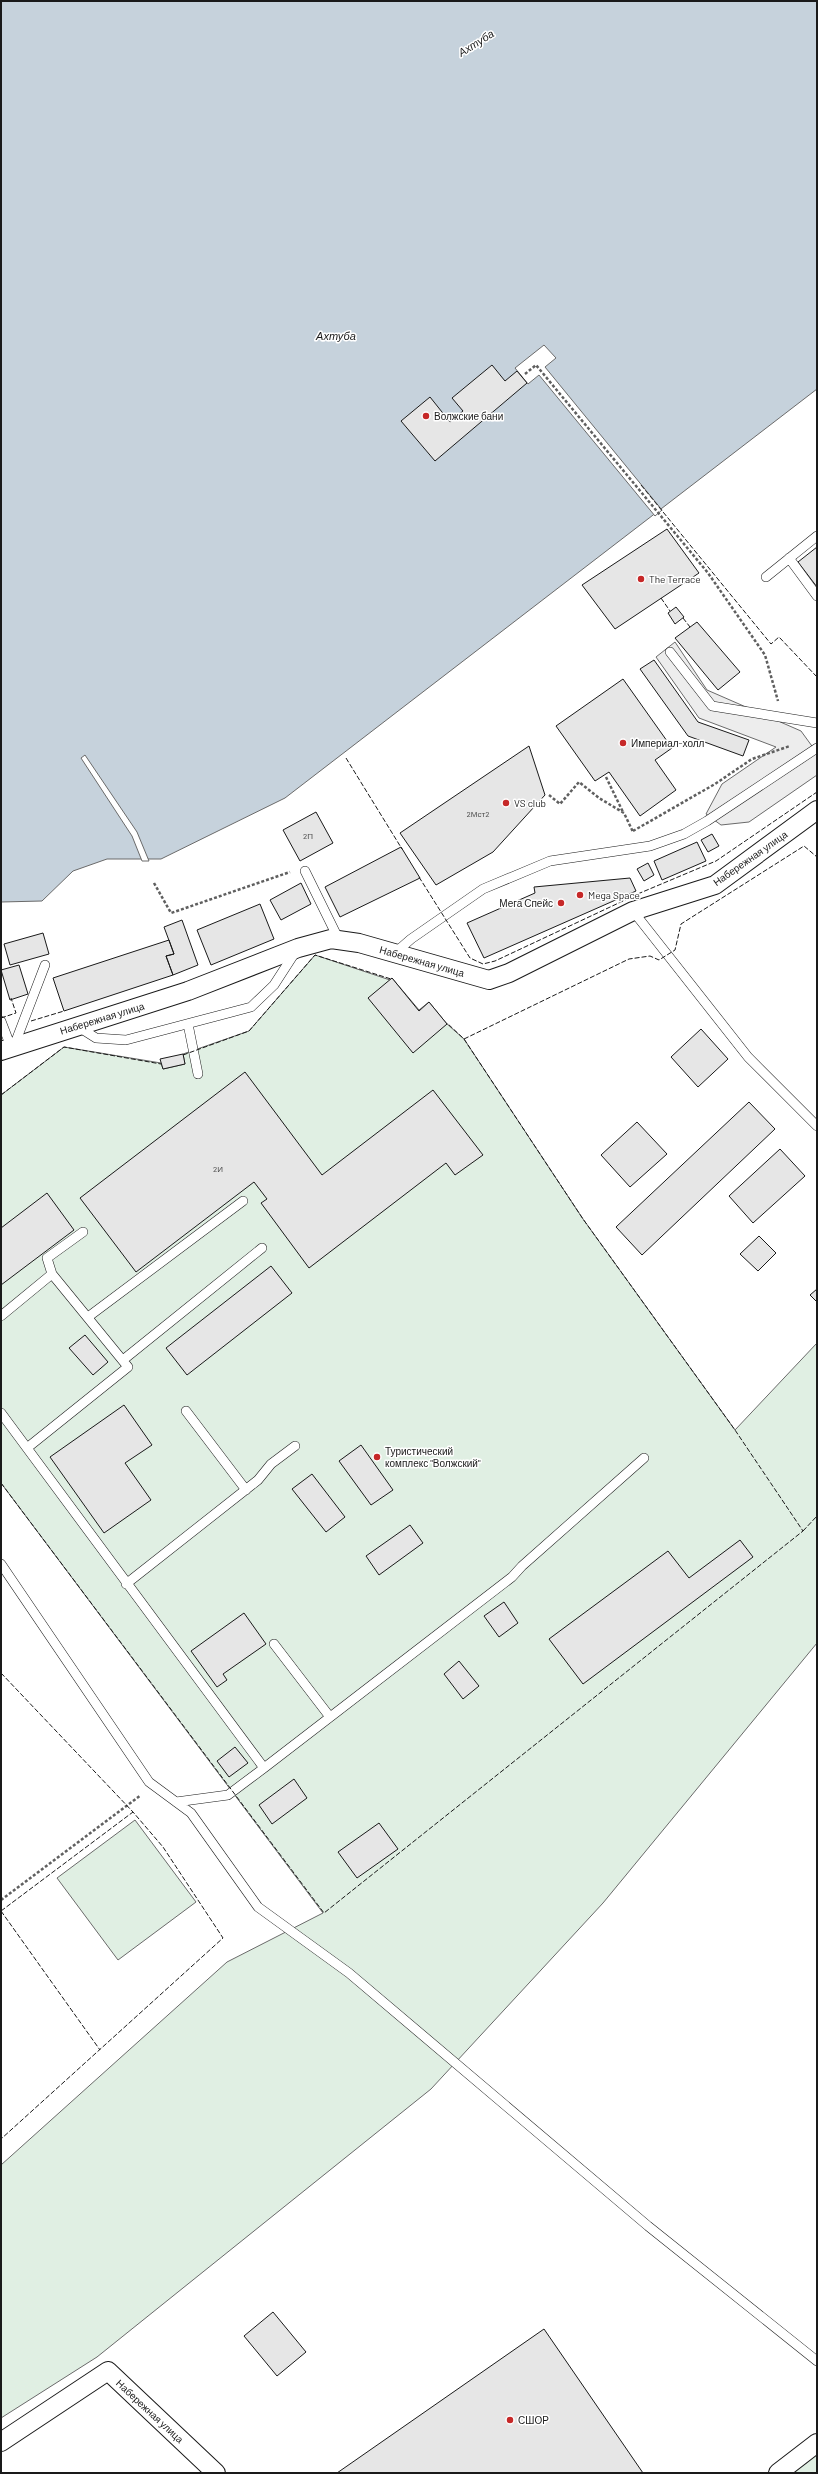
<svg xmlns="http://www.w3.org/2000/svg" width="818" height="2474" viewBox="0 0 818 2474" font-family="Barlow,sans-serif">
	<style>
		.green { fill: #e0efe3; stroke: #6a6a6a }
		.parking { fill: #ededed; stroke: #6a6a6a }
		.water { fill: #c6d2dc; stroke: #6a6a6a }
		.pier { fill: #fff; stroke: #6a6a6a }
		.building { fill: #e6e6e6; stroke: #1a1a1a }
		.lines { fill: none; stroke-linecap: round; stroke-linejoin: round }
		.lane-casing { stroke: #1a1a1a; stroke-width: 10 }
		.street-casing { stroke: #1a1a1a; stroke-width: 20 }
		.path { stroke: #5f5f5f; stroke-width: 2.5; stroke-dasharray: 3 2; stroke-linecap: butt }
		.lane { stroke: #fff; stroke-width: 9 }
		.street { stroke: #fff; stroke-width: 18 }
		.fence { stroke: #1a1a1a; stroke-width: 1; stroke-dasharray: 5 2; stroke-linecap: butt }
		.poi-dot { fill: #c62828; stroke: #fff; stroke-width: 1.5 }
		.labels { text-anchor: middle; stroke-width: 3; stroke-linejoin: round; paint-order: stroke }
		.number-label { font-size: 8px; fill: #4d4d4d }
		.poi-label { font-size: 10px; fill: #1a1a1a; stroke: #fff; text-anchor: start }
		.street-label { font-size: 10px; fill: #1a1a1a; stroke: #fff }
		.water-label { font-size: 11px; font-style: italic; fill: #1a1a1a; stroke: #fff }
	</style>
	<rect width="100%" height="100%" fill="#fff"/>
	<path class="green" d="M315,955L390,980L392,978L419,1010L429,1002L447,1024L464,1039L583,1219L735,1430L817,1343V1643L603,1903L431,2089L97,2357L1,2418V2165L227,1962L323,1913L1,1483V1095L64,1047L161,1063L163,1069L185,1064L183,1054L249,1031Z
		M135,1820L196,1902L118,1960L57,1878Z
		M817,2452V2473H791Z"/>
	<path class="parking" d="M675,642L707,690L801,731L817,753V775L749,822L721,825L706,814L722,784L776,747L699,718L656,657Z"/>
	<path class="water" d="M1,1H817V389L285,798L161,859H107L73,871L42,901L1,902Z"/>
	<path class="pier" d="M544,345L556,358L545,367L662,510L655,516L539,375L528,384L515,368Z
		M85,755L137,832L149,861H142L132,836L81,758Z"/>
	<path class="building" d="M492,365L505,381L517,371L527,383L435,461L401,421L430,397L450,422L463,411L452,398Z
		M667,529L699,573L615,629L582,585Z
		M817,547V587L798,562Z
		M676,607L684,617L675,624L668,613Z
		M697,622L740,672L718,690L675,638Z
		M654,660L698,722L749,740L743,756L688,736L640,669Z
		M623,679L672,748L655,760L676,790L640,816L609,772L595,781L556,726Z
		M529,746L545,795L493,852L436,885L400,833Z
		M316,812L333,843L300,861L283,830Z
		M712,834L719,846L708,852L701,840Z
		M697,842L706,861L662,880L654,861Z
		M401,847L420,878L340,917L325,887Z
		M648,863L654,875L644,881L637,869Z
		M630,878L636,891L484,958L467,923L535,893L534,887Z
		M301,883L311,904L281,920L270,900Z
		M260,904L274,939L211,965L197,930Z
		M182,920L198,965L173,975L166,956L174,954L164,927Z
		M43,933L49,954L10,965L4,944Z
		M169,940L174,954L166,956L173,975L64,1011L53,978Z
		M19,965L28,994L10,1000L1,970Z
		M392,978L419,1011L429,1002L447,1024L413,1053L368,998Z
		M701,1029L728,1059L698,1087L671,1057Z
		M183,1054L185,1064L163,1069L160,1059Z
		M245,1072L322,1175L433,1090L483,1155L455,1175L446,1163L309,1268L261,1203L267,1199L254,1182L136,1272L80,1198Z
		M749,1102L775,1129L642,1255L616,1227Z
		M637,1122L667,1154L630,1187L601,1155Z
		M780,1149L805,1176L753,1223L729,1196Z
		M47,1193L74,1230L1,1285V1228Z
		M759,1236L776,1253L758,1271L740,1254Z
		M271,1266L292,1293L187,1375L166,1348Z
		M817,1289V1302L810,1295Z
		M85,1335L108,1362L93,1375L69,1348Z
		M124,1405L152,1445L125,1463L151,1500L104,1533L50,1457Z
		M361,1445L393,1490L371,1505L339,1461Z
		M312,1474L345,1517L326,1532L292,1489Z
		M410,1525L423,1543L379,1575L366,1556Z
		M740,1540L753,1557L583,1684L549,1639L668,1551L689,1578Z
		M504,1602L518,1623L499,1637L484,1616Z
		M244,1613L266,1644L223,1674L227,1680L217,1687L191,1651Z
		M459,1661L479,1686L463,1699L444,1674Z
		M235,1747L248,1763L229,1777L217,1761Z
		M294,1779L307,1798L272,1824L259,1805Z
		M379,1823L398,1849L357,1878L338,1852Z
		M273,2312L306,2352L277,2376L244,2336Z
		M544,2329L643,2473H337Z"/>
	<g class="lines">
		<defs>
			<path id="lane" d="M789,558L817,596
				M766,577L817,536
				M670,652L712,706L817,723
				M305,871L339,940
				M633,911L748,1057L817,1126
				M395,953L411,939L483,889L550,861L650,846L684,834L707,821L817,748
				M1,1021L11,1047
				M188,1024L198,1074
				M77,1026L96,1038L126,1040L251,1007L274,985L296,951
				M14,1046L45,965
				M1,1316L52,1274L47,1258L83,1232
				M88,1317L243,1201
				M123,1360L262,1248
				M186,1411L246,1490
				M1,1413L264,1768L228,1795L176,1802
				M27,1448L128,1367L52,1274
				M1,1564L149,1782L191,1813L258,1907L349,1973L648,2226L817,2361
				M126,1584L258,1480L271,1464L295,1446
				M274,1644L330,1717
				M264,1768L512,1577L522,1566L644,1458"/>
			<path id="street" d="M1,1051L188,991L298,948L331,939L359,943L489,980L509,973L633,911L715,885L817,810
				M1,2442L108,2371L216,2473
				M778,2473L817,2443"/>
		</defs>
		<use href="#lane" class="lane-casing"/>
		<use href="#street" class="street-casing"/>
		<path class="path" d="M525,374L536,365L708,573L765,655L778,701
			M606,777L623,812
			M549,795L560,804L579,782L599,798L624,813L633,832
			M633,831L715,784L752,759L790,746
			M154,883L171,913L290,872
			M1,1900L141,1795"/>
		<use href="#lane" class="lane"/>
		<use href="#street" class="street"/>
		<path class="fence" d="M641,485L771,644L779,637L817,677
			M661,598L670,611
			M683,618L690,627
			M346,758L402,849
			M419,877L470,958L483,964L495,961L640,893L716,861L817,792
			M1,1018L16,1013L11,998
			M31,1021L64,1011
			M464,1039L629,959L650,956L659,960L675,950L681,924L804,846L817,857
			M183,1055L249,1031L315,955L391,979
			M1,1095L64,1047L161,1064
			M1,1483L324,1913L803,1531L735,1430L583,1219L464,1039L447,1023
			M803,1531L817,1516
			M1,1673L133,1812L163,1847L223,1938L1,2139
			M1,1911L100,2050
			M1,1911L133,1812"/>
	</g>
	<g class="poi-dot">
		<circle cx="426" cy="416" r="4"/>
		<circle cx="641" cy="579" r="4"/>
		<circle cx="623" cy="743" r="4"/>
		<circle cx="506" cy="803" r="4"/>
		<circle cx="580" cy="895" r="4"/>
		<circle cx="561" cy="903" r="4"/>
		<circle cx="377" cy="1457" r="4"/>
		<circle cx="510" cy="2420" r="4"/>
	</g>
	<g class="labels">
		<g class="number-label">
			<text x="478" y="817">2Мст2</text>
			<text x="308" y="839">2П</text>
			<text x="218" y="1172">2И</text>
		</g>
		<g class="poi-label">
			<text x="434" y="420">Волжские бани</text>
			<text x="649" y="583">The Terrace</text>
			<text x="631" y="747">Империал-холл</text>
			<text x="514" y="807">VS club</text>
			<text x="588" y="899">Mega Space</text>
			<text x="553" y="907" text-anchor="end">Мега Спейс</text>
			<text x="385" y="1455">Туристический<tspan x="385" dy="12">комплекс "Волжский"</tspan></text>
			<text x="518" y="2424">СШОР</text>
		</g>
		<g class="street-label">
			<text transform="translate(750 858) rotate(-35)" y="4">Набережная улица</text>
			<text transform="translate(422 961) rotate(16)" y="4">Набережная улица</text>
			<text transform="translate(102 1018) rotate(-17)" y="4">Набережная улица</text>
			<text transform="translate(150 2411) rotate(43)" y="4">Набережная улица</text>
		</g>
		<g class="water-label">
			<text transform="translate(476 43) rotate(-32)" y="4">Ахтуба</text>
			<text x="336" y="340">Ахтуба</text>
		</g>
	</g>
	<rect width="818" height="2474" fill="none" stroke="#1a1a1a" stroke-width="4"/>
</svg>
